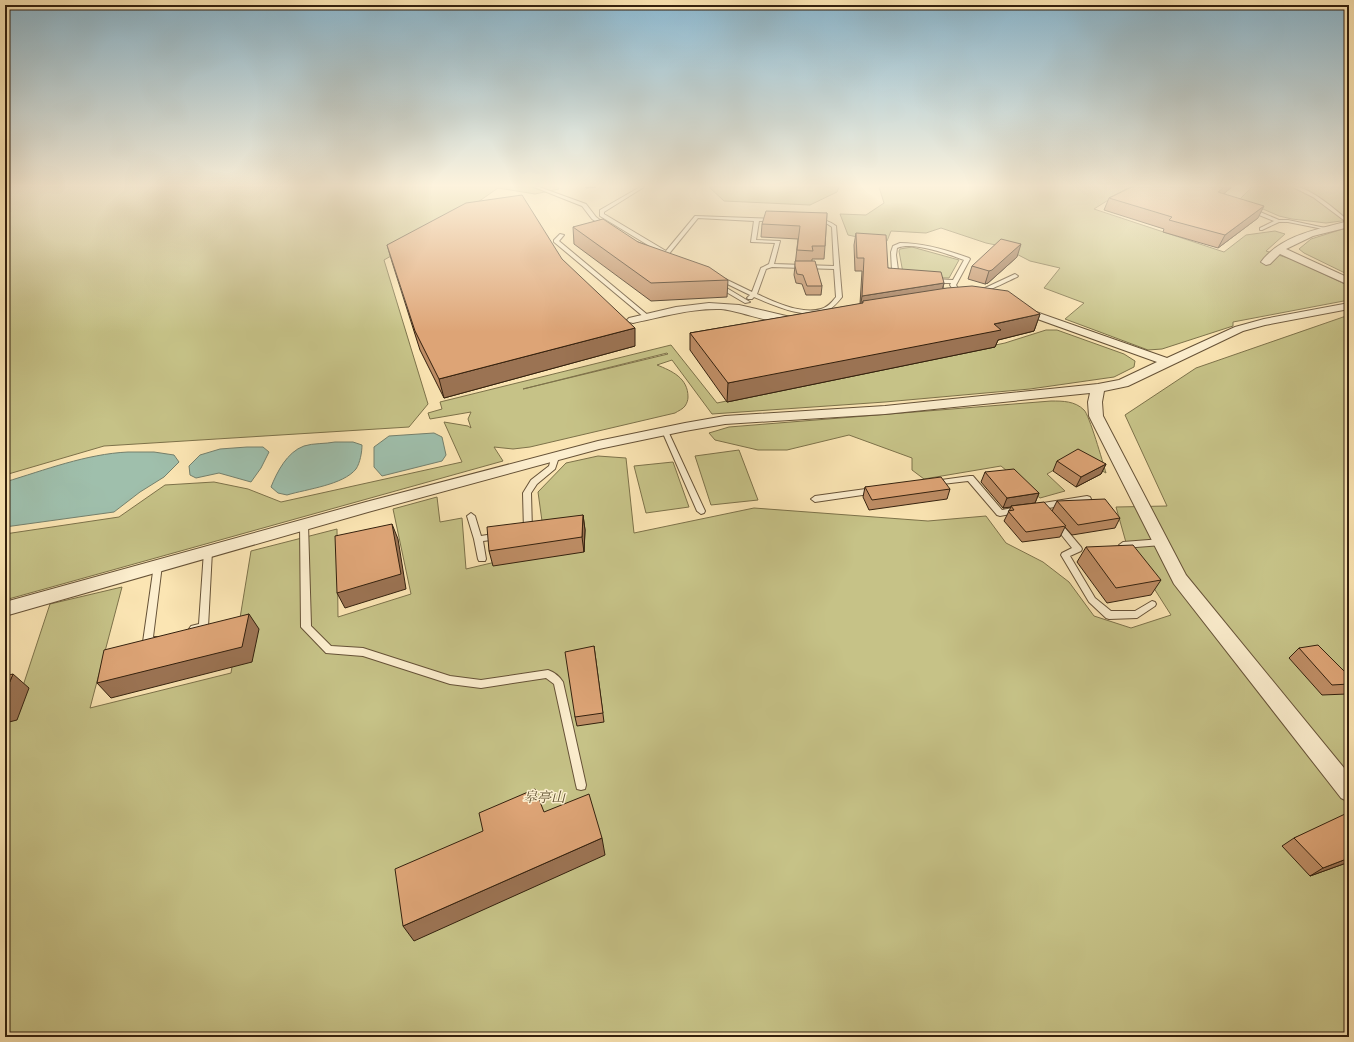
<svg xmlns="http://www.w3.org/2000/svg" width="1354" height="1042" viewBox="0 0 1354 1042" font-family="Vollkorn,'Noto Serif SC',serif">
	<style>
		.green { fill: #c6c287; stroke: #7d724a; fill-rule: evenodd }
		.water { fill: #9fbfac; stroke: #74806d }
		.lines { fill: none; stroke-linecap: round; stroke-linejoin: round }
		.lane-casing { stroke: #665237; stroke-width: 2 }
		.street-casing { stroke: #665237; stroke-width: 2 }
		.lane { fill: #fceece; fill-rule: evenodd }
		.street { fill: #fceece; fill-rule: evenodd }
		.wall { fill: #be8d65; stroke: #34210e }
		.shaded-wall { fill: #9b7353; stroke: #34210e }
		.building { fill: #dda476; stroke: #34210e }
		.labels { text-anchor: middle; stroke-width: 3; stroke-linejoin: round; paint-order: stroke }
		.near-park-label { font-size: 14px; font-style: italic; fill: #605132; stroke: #fceece }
	</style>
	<rect width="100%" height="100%" fill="#fbe5b3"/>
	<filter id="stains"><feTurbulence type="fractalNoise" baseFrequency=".005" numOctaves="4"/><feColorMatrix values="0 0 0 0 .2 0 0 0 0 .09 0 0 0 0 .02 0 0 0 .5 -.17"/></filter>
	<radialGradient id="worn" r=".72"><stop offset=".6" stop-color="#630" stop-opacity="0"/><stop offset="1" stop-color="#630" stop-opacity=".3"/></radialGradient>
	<path class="green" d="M5,187H558L559,189L535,194L498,188L445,225L384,260L428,404L409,427L104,446L5,475Z
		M709,187H839L837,192L810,205L724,201Z
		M879,187H1129L1094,209L1224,252L1246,235L1275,231L1285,234L1266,251L1294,260L1349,286V300L1233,322V326L1162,349L1148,350L1065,319L1084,303L1044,288L1060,268L1030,261L1001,246L986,243L941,228L926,233L891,231L887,241H876L848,235L840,214L866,215L884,203Z
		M1252,187H1349V220L1326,223L1292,219L1279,216L1240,199Z
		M1349,227V275L1304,253L1299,249L1311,239Z
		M912,247L959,260L949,278L914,277L903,273L899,251L900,249Z
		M1349,315V1037H5V719L13,716L50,604L122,587L90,708L231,673L251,551L337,529L338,617L411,594L393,509L437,497L440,522L462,518L466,569L546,550L538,492L566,463L598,456L626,458L634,533L754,508L928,521L986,516L1006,543L1043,562L1069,582L1094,616L1131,628L1171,615L1127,546L1116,507L1167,506L1125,415L1196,368Z
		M1046,330H1057L1124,354L1135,361L1134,367L1114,377L1030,389L885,402L712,414L672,360L657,365C672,371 688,378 688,397C688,400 687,403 685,406C683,409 678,411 675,413L530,447L513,449L494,447L503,461L5,600V534L119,517L165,485L214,482L248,489L281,502L462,462L444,422L468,426L471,428L468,419L471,412L430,419L428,413L442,409L440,402L671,345L717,403L1005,343ZM667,353L668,354L523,389Z
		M1051,401C1063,401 1075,401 1084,410C1089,414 1103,463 1106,473L1077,457L1047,474L1065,491L1040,498L1001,466L924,479L912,470V458L849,435L787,450H758L715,440L709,433L729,427Z
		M739,450L758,500L711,505L695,456Z
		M673,462L689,507L646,513L634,466Z"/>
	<path class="water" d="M434,433L442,437L446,455L442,461L382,476L374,467V447L389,436Z
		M335,442H353L362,445C362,452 360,463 356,469C343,485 307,489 287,495L278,493L271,487C277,472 287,452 304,446C313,443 325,444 335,442Z
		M247,447H263L269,452L261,468L251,482L219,473L196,478L190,475L189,466L200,455L220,449Z
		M128,452H154L174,455L179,462L164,477L140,492L114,512L5,527V482C45,470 86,454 128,452Z"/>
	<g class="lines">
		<defs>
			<path id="lane" d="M534,187H539L586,204L596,217L608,226L604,227L592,219L582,206Z
				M640,187H644L604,212V214L666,251L695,216L774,219L776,220V221H759L756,240L780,241L774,264L834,266L832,227L826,223L816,221C822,218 831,222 836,226L842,297C838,302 834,307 828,310C808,321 773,305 754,297L752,299H748L747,298L750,295L717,279V277H721L752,292L761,268L769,264L775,243L751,242L754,221L698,218L668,255L666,256L600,216V210ZM772,267L834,269L836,297C832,302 828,307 821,309C802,315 774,302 757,294L766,269Z
				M1293,187C1308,185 1337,211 1349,221V224L1313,197Z
				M1249,209H1253L1279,220H1288L1330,229L1328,230L1288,222H1279L1262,230H1260V228L1274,221L1249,211Z
				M560,234L564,235L559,241L649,316V318H645L554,242V240Z
				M900,243C923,243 947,250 969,258L970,259L956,285L963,296L962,297H958L950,285L951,283H933L930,281L933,279L953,280L964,260C948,254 913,241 897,248L896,255L898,270L903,275L898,276L892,271L891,252L893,246Z
				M1015,274L1018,276L1017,277C1007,281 983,296 974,290L985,288Z
				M716,284H720L750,302L745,303L716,286Z
				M663,429H665L668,431L705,511L704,513L701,514L697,511L662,431Z
				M552,455H555L559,457L555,469L537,484L531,493L532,531L528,534L525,533L524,531L523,493L531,480L549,466Z
				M970,476H973L1002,510L1018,507L1021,508L1022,510L1021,512L1000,516L997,515L968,481L934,485L930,483L934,481Z
				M873,488L876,489L877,491L876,493L815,502L811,499L815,496Z
				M1087,496L1090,497L1091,499L1090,501L1037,510L1033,507L1037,504Z
				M471,513L475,516L481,536L499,533L503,536L499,539L483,541L486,559L485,561H479L478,559L474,539L467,516Z
				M1056,520L1059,521L1081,547L1082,549L1081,551L1070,556L1095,598L1111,611H1135L1152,601L1155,602L1156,604L1155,606L1137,618L1109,619L1106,618L1089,602L1061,555L1062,553L1072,548L1052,523Z
				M304,521L308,524L311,626L331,646L363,648L450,676L481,680L548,670C554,672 560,677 563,682L586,785L585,789L581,790L577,789L576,785L554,684L546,678L481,688L450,684L363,656L326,653L301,627L300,524Z
				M1162,539L1166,542L1162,545L1123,548L1119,545L1123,542Z
				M208,548L211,549L212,551L208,627L206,630L194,633L191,632L189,629L191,626L199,624L204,551L205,549Z
				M158,562L161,563L162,565L153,637H159L161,640L159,643L148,646L145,645L143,642L154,565L155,563Z"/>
			<path id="street" d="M1349,221V227L1313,236L1286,249L1349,278V285L1280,254L1270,264L1266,265L1261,262C1281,235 1319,229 1349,221Z
				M709,303L739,305L799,319L801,321L799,323C782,328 742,311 721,309C691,308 662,317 633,323L629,322L627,320L629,318L676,307Z
				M1349,303V309L1265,325L1243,331L1128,386L1104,391L1102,402L1103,416L1186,575L1349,774V802L1341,798L1174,584L1089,416L1088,402L1090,393L885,414L725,424L685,431L599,449L368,512L5,616V602L366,502L598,441L685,423L725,416L885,406L1098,384L1119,380L1157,362L1015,311L1013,309L1019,306L1167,358L1235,327L1264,319Z"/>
		</defs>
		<use href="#lane" class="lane-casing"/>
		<use href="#street" class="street-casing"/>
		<use href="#lane" class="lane"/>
		<use href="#street" class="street"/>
	</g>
	<path class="wall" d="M1131,187H1232L1224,193L1258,218L1218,248L1163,232L1164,229L1104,210L1109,198Z
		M827,213L825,246L824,259H812V261L822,286L821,295H806L802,284L796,283L794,275L798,239L761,237L762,224Z
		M573,227L638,242L728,280L727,297L651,301L574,244Z
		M856,233L888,268L944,283L943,288L1040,314L1034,331L998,340L995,347L727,402L690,350V333L860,304L862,271H855L854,245Z
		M387,245L562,259L635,346L444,398L420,350L392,262Z
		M1017,257L988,283L985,284L968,279L972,266Z
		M1057,461L1106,464L1101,474L1076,487L1053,471Z
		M985,472L1039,493L1035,503L1052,511L1057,501L1120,518L1115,528L1072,535L1065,527L1060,537L1022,542L1004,521L1011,507L1003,508L981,482Z
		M865,487L950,489L947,499L869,510L863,497Z
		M583,515L585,530L584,552L493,566L489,551Z
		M1086,547L1161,580L1151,595L1107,603L1077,562Z
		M594,646L604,722L577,726L575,717Z
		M1299,648L1349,676V692L1347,694L1322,695L1289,658Z
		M1349,817V862L1310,876L1282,846L1294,838Z"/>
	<path class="shaded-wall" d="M585,187H596L586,188Z
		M1224,187H1232L1212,203L1218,192Z
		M1264,206L1258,218L1218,248L1225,235Z
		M1021,244L1017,257L988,283L985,284L989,271Z
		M944,283L940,297L863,301L861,309H860L862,296Z
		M1040,314L1034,331L998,340L995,347L727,402L728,383Z
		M635,328V346L444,398L439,379Z
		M1106,464L1101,474L1076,487L1081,477Z
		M1039,493L1035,503L1011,506V507L1003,508L1007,498Z
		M583,515L585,530L584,552L582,537Z
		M392,524L398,539L406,589L345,608L337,593Z
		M249,614L259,629L252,662L111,698L97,683Z
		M13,674L29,688L17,720L5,723V693Z
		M602,838L605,855L414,941L403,926Z
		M1349,858V862L1310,876L1323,868Z"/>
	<path class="building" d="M1132,187H1224L1218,192L1264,206L1225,235L1169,220L1172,217L1109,198Z
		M522,195L562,259L635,328L439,379L415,331L387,245L466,203Z
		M766,211L827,213L825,246H812L813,251L797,250L800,226L762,224Z
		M603,219L638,242L709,267L728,280L651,283L573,227Z
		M856,233L886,235L888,268L941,272L944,283L862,296L864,258H857Z
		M1001,239L1021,244L992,270L989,271L972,266Z
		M795,261H815L822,286H807L803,275L797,274L795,266Z
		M972,286L1008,291L1040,314L994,324L1001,330L728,383L690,333L863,303V301L947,288Z
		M1078,449L1106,464L1081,477L1057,461Z
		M1014,469L1039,493L1007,498L985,472Z
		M941,477L950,489L872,500L865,487Z
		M1105,499L1120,518L1078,525L1057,501Z
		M1044,502L1066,526L1026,532L1008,511L1014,510L1011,506Z
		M583,515L582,537L489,551L487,527Z
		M392,524L401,574L337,593L335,536Z
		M1133,545L1161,580L1116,588L1086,547Z
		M249,614L242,647L97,683L104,650Z
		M1318,645L1349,676V684L1332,685L1299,648Z
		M594,646L603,713L575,717L565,652Z
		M13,674L5,693V676Z
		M535,789L544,812L589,794L602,838L403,926L395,869L483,831L479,813Z
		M1345,814L1349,817V858L1323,868L1294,838Z"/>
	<linearGradient id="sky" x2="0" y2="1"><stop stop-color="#8bb8d0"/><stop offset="0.56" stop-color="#fdf3dd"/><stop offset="1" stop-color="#fdf3dd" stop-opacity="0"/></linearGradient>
	<rect width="1354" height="332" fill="url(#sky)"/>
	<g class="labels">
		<g class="near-park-label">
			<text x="544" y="802">皋亭山</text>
		</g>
	</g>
	<rect width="1354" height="1042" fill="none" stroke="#fbe5b3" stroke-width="20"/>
	<rect x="6" y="6" width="1342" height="1030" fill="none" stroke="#34210e" stroke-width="2"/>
	<rect x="10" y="10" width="1334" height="1022" fill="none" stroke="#34210e"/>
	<rect width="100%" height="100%" filter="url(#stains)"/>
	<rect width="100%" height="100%" fill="url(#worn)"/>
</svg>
